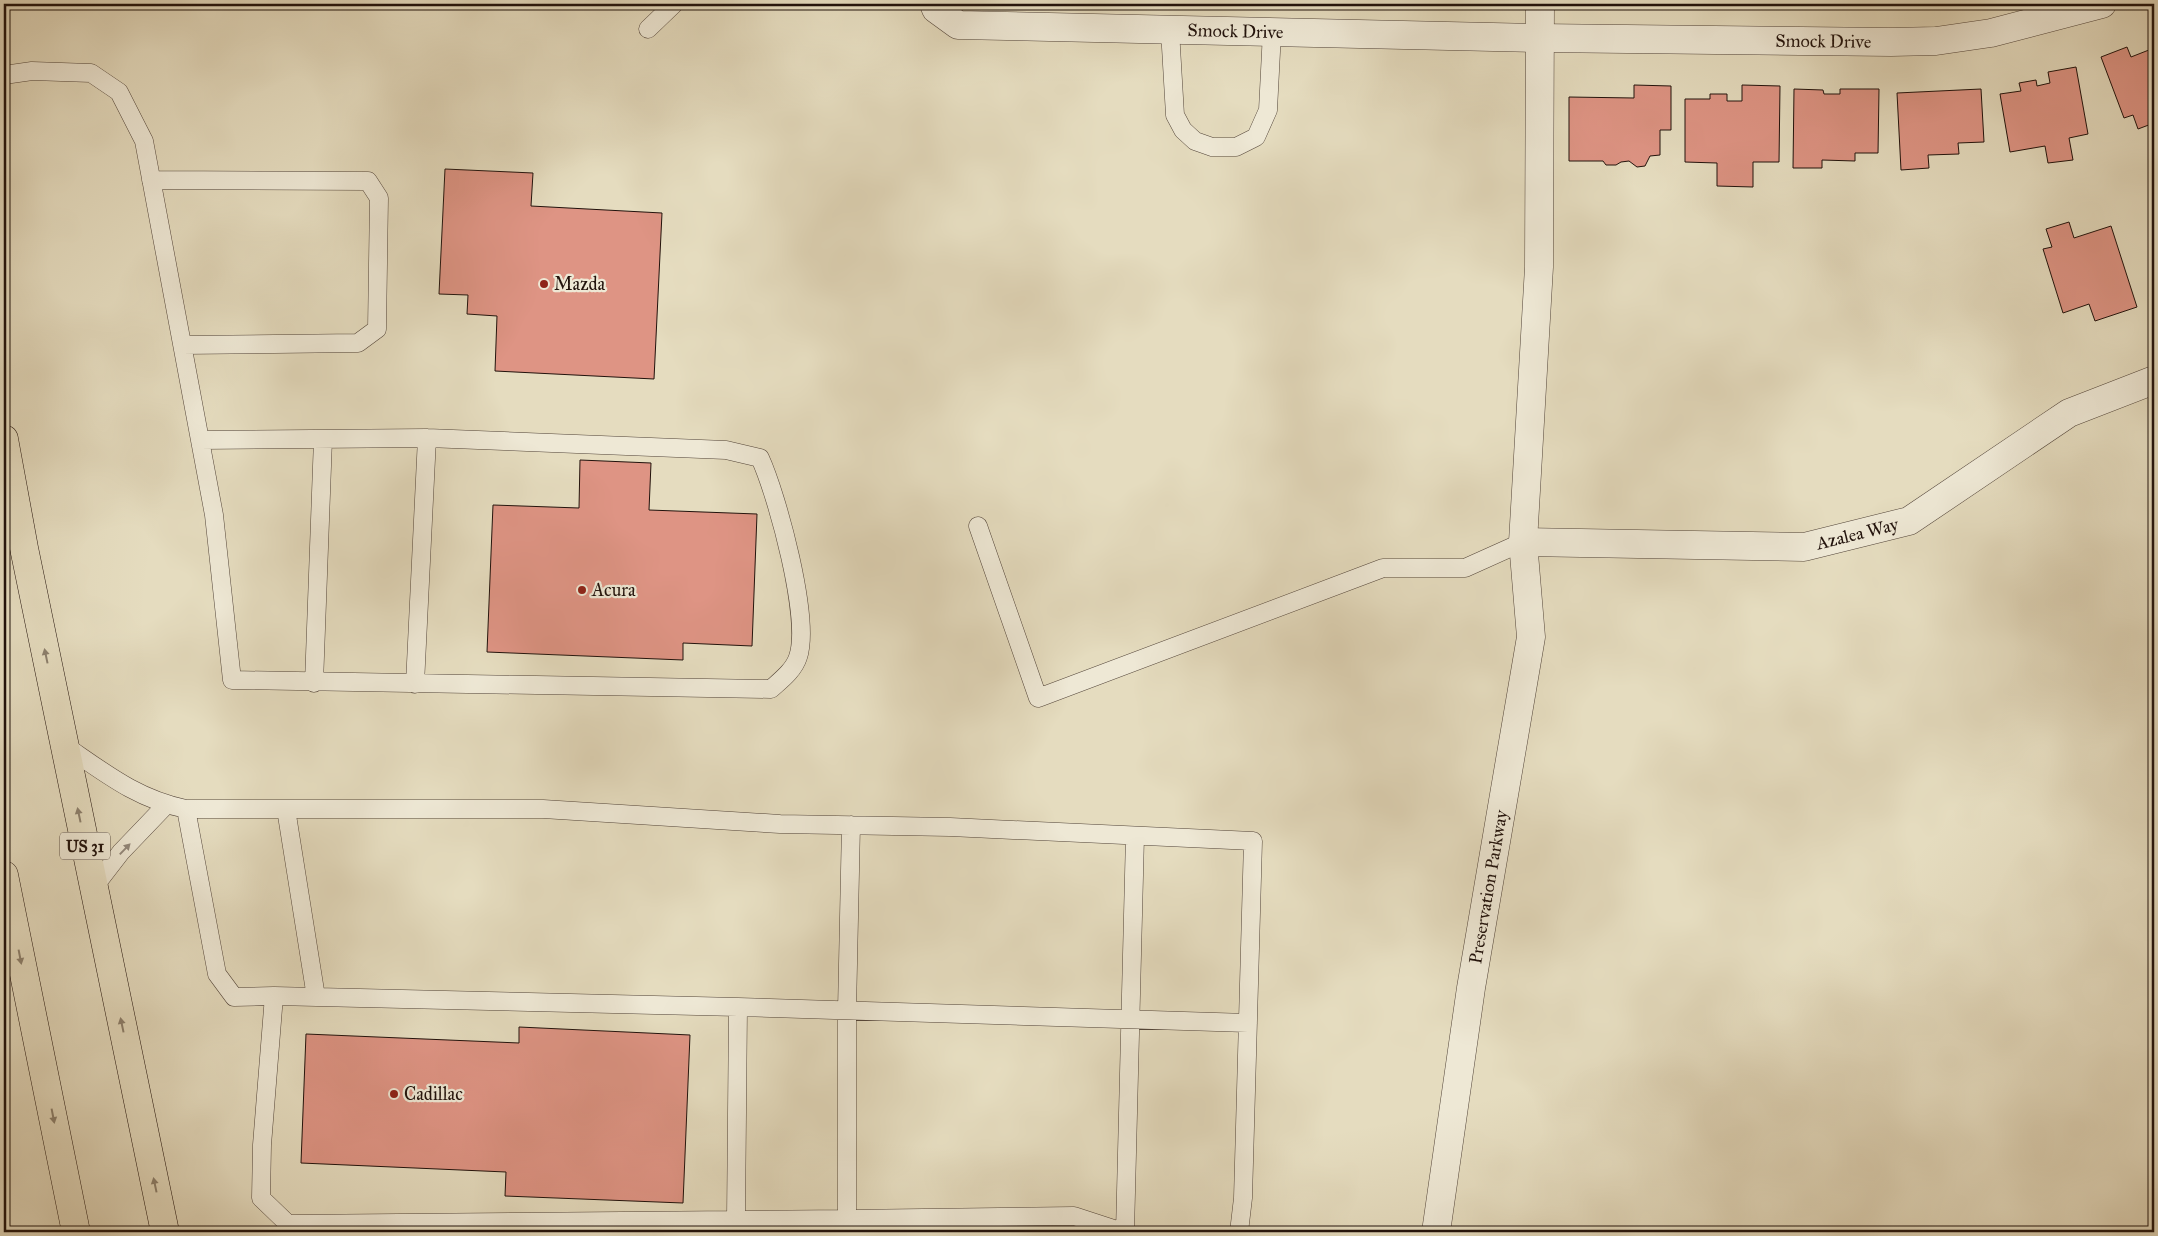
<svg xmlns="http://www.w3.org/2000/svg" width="2158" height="1236" viewBox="0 0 2158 1236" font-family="'IM FELL Great Primer',serif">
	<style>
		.building { fill: #de9484; stroke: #21120c }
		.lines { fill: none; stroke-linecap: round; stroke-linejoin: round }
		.lane-casing { stroke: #524439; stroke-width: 19 }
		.street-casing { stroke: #524439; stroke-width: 29 }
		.primary-casing { stroke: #21120c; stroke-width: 29 }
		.lane { stroke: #eee8d5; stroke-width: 18 }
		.street { stroke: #eee8d5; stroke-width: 28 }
		.primary { stroke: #e5dcbf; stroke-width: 28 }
		.oneway { fill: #8d816e }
		.oneway2 { fill: #92887b }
		.poi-dot { fill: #8f2418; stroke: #eee8d5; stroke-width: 2 }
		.labels { text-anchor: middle; stroke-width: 4.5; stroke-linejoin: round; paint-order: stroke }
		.shield { fill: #eee8d5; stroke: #5e5248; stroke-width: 1 }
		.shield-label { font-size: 16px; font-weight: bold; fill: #21120c }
		.street-label { font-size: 18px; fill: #21120c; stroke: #eee8d5 }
		.poi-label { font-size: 18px; fill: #21120c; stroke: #eee8d5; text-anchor: start }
	</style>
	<rect width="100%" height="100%" fill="#e5dcbf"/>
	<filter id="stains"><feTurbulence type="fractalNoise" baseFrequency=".004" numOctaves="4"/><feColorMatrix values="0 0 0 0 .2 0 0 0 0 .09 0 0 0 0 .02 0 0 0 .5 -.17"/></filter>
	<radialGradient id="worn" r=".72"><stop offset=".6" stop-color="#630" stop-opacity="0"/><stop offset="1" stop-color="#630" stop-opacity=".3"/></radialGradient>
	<path class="building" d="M2127,47L2131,57L2154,48V123L2138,129L2133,115L2124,118L2101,57Z
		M2076,67L2088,134L2069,138L2073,160L2048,163L2045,146L2010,152L2000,94L2021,91L2019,83L2036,80L2037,86L2050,83L2048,72Z
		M1634,85L1671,86V130H1660V155L1650,156L1645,166L1637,167L1629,161L1621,162L1616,165H1606L1603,161H1569V97L1634,98Z
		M1742,85L1780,86L1779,162H1753V187L1717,186V163L1685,162V99H1710V94H1727V101H1742Z
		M1794,89L1823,90L1824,94H1840V89H1879L1878,153H1855V161L1822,160V168H1793Z
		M1981,89L1984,142L1958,143L1959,154L1928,155L1929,168L1901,170L1897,93Z
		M445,169L533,173L531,206L662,213L654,379L495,371L497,316L467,314L468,295L439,294Z
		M2069,222L2074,238L2111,226L2137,307L2095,321L2089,304L2063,313L2043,249L2052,247L2046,229Z
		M580,460L651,463L649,510L757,514L752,646L683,643V660L487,652L493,505L579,508Z
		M519,1027L690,1035L683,1203L505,1196L506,1172L301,1163L306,1034L519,1043Z"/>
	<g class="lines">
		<defs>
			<path id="lane" d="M648,29L674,4
				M1170,30L1175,115L1183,130L1195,141L1212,147H1236L1256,137L1268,110L1272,32
				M4,75L32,71L91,73L119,92L144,141L214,515L232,680L771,689C781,680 794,670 798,657C811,619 777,495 760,458L726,450L427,438L200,440
				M151,180L368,181L379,198L377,329L358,343L182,345
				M978,526L1038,698L1383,568H1465L1523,542
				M314,683L323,439
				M415,684L427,438
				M64,745C105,773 137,799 186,809H543L780,824L950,827L1253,841L1243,1198L1239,1232
				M186,809L217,974L234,997L274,996L262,1145L261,1198L288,1224L736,1220L738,1007
				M286,809L316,997
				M851,825L847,1010V1219L1074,1216L1123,1232
				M94,887L121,852L166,805
				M274,996L738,1007L1248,1023
				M736,1220L847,1219L848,1232
				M1125,1232L1135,836"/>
			<g id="street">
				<path id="s1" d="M934,4L936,9L958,25L1539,38L1891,42L1936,41L1991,33L2102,4"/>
				<path id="s2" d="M1523,542L1804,547L1909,521L2069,413L2154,380"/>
				<path id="s3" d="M1436,1232L1471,988L1531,637L1523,542L1539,267L1540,4"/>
			</g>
			<path id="primary" d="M4,439L24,548L165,1232
				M4,875L76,1232"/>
		</defs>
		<use href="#lane" class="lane-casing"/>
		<use href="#street" class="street-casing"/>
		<use href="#primary" class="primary-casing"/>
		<use href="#lane" class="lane"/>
		<use href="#street" class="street"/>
		<use href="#primary" class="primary"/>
	</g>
	<defs><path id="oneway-solid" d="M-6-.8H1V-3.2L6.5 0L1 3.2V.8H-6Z" transform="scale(1.25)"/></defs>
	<g class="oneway">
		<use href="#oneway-solid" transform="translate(46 656) rotate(-102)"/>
		<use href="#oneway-solid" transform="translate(79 815) rotate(-102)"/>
		<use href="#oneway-solid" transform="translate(20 957) rotate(79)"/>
		<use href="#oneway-solid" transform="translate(122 1025) rotate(-102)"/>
		<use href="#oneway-solid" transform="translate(53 1116) rotate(79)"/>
		<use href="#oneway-solid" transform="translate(155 1185) rotate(-102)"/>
	</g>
	<use class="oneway2" href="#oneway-solid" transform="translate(125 849) rotate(-46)"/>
	<g class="poi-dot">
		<circle cx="544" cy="284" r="5"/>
		<circle cx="582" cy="590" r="5"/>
		<circle cx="394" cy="1094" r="5"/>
	</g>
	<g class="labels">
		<rect class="shield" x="60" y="832.5" width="50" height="27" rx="4"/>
		<g class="shield-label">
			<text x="85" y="852">US 31</text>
		</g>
		<g class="street-label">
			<text dy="6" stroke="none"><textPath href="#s1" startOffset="310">Smock Drive</textPath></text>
			<text dy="6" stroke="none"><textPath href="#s1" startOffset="898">Smock Drive</textPath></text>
			<text dy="6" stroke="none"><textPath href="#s2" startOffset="336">Azalea Way</textPath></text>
			<text dy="6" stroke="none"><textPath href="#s3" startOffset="349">Preservation Parkway</textPath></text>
		</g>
		<g class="poi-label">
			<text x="554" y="290">Mazda</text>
			<text x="592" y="596">Acura</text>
			<text x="404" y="1100">Cadillac</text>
		</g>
	</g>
	<rect width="2158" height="1236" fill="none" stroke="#e5dcbf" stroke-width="20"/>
	<rect x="5" y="5" width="2148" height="1226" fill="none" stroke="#21120c" stroke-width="2.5"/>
	<rect x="10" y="10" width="2138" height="1216" fill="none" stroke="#21120c"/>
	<rect width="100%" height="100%" filter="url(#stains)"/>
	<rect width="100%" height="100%" fill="url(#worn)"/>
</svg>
